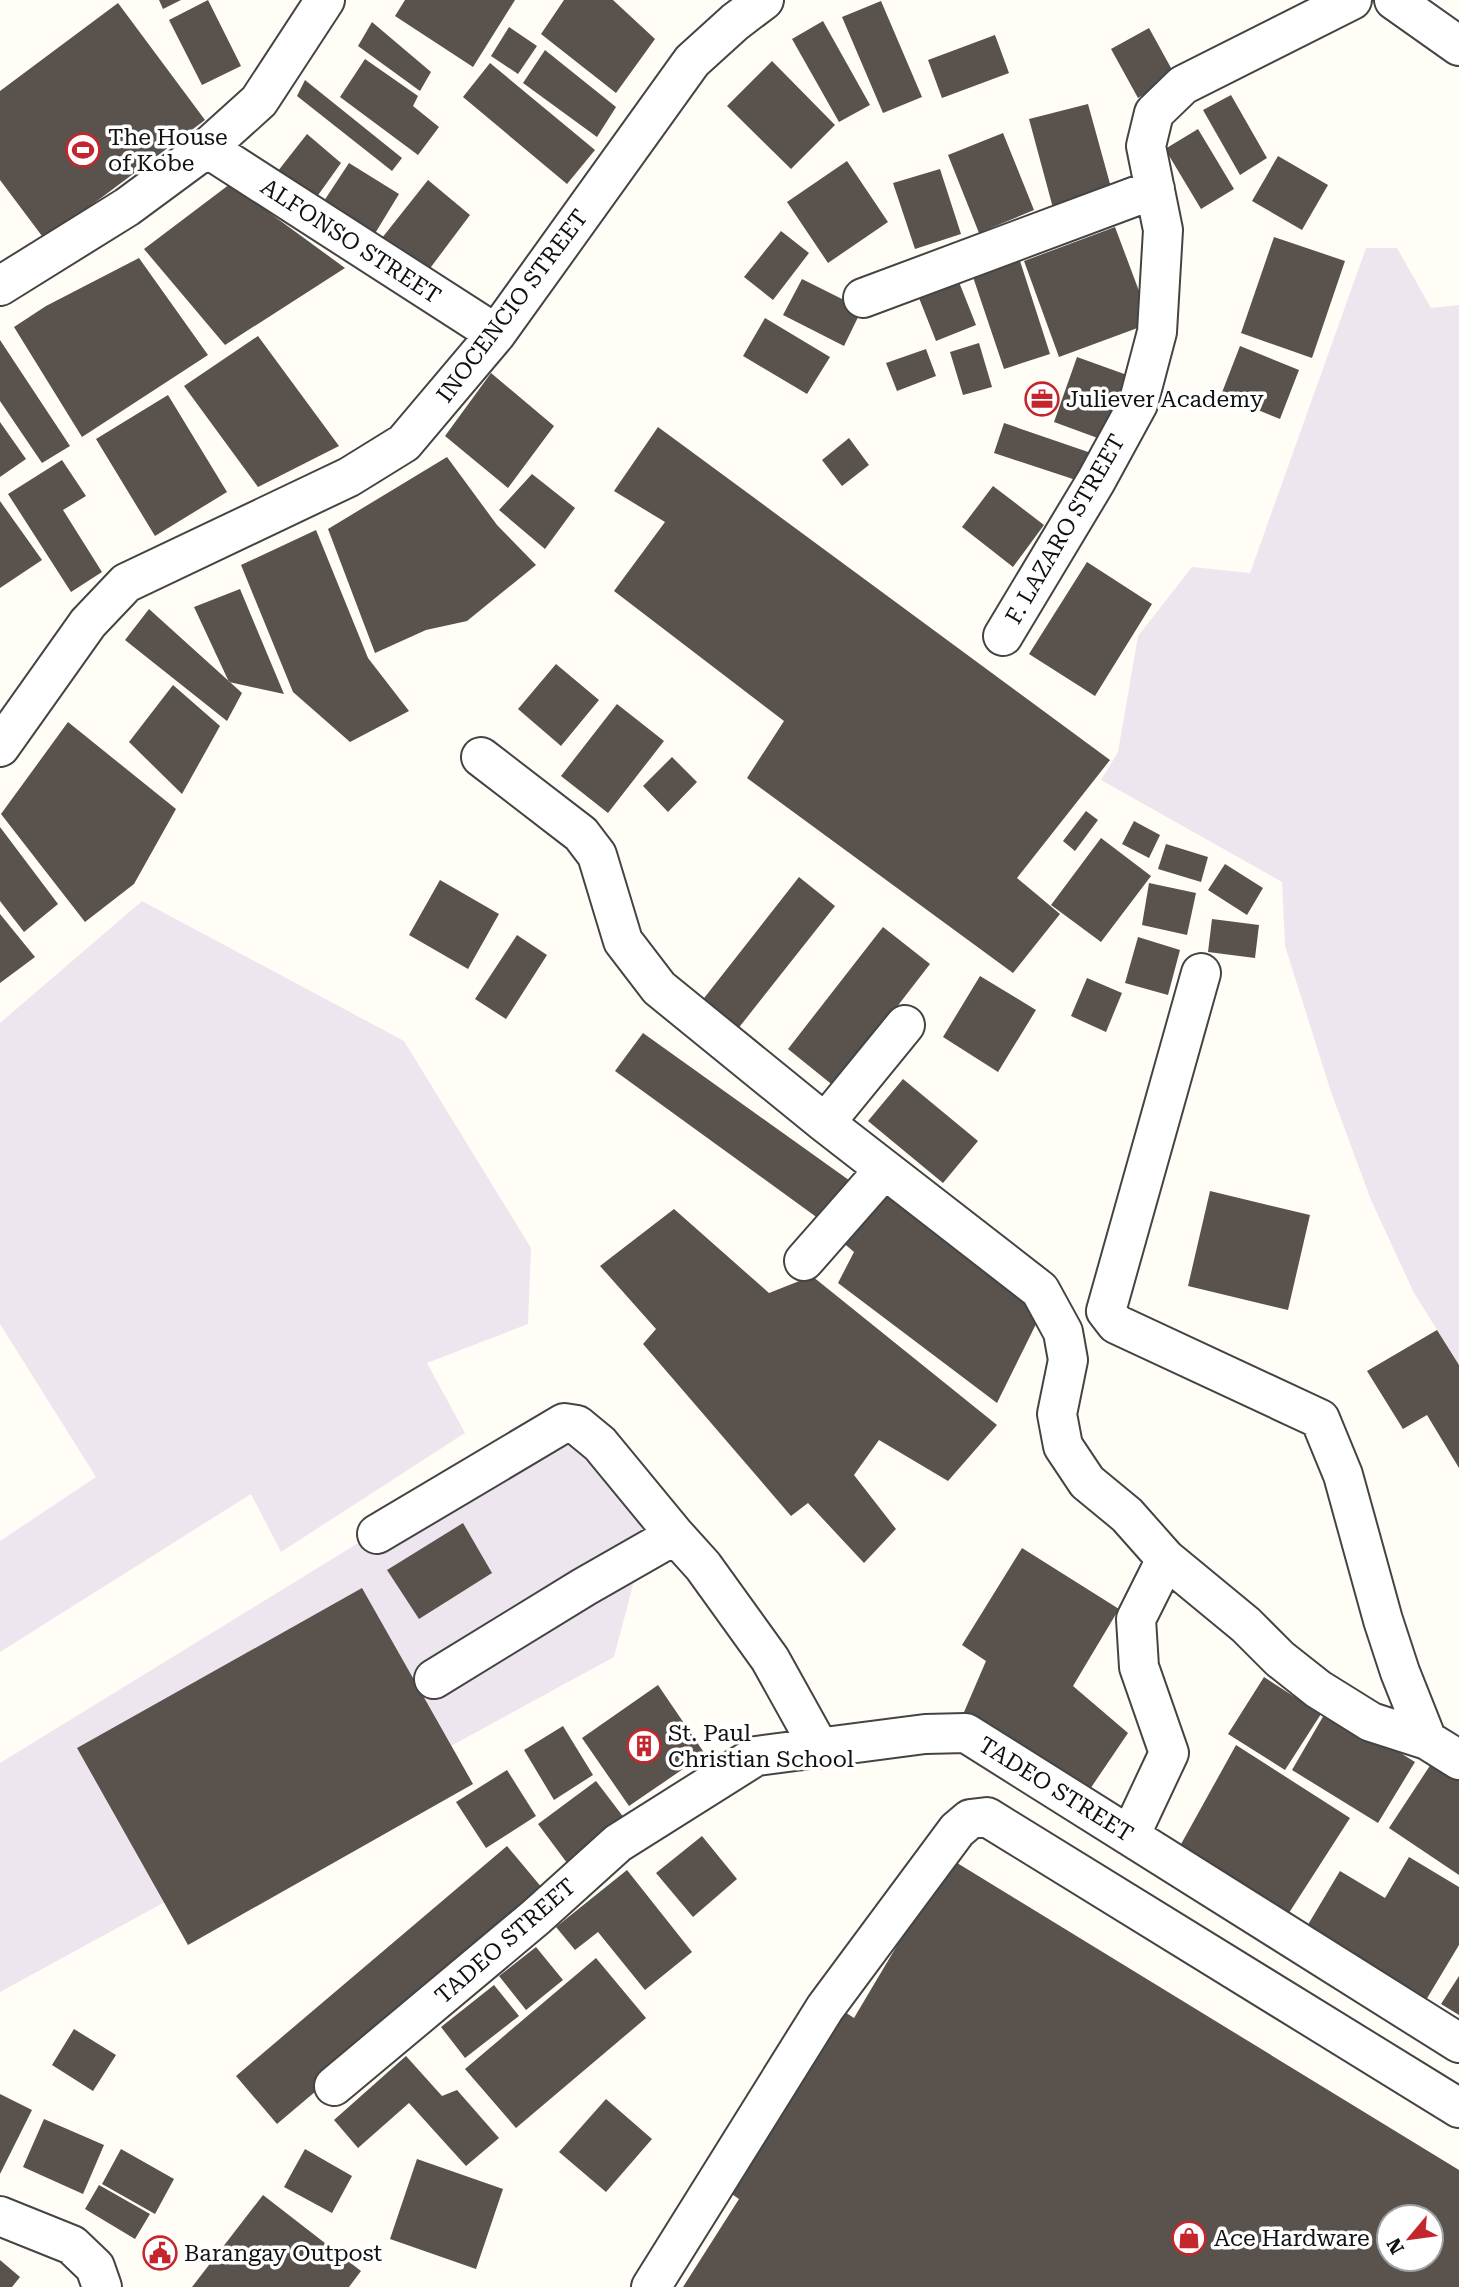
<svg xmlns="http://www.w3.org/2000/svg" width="1459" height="2287" viewBox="0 0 1459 2287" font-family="'Roboto Serif',serif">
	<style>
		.industrial { fill: #eee6ef }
		.building { fill: #5a524d; fill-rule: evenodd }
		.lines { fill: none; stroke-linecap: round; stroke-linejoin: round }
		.minor-casing { stroke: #444; stroke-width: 42 }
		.minor { stroke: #fff; stroke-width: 38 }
		.labels { text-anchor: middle; stroke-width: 7; stroke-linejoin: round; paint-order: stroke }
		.poi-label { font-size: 23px; fill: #111; stroke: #fff; text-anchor: start }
		.street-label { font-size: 23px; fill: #111; stroke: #fff }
	</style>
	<rect width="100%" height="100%" fill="#fffdf5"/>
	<path class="industrial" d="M1366,248H1397L1431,308L1459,305V1365L1414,1293L1371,1200L1331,1092L1285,946L1282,882L1101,780L1118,752L1138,636L1192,567L1250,573Z
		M142,901L404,1041L531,1248L528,1324L427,1363L465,1433L281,1552L251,1494L0,1652V1541L96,1477L0,1324V1023Z
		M578,1408L655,1501L614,1657L0,1992V1763Z"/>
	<path class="building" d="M159,0H181L163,9Z
		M208,0L241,66L202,85L169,20Z
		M405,0H515L473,67L395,16Z
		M564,0H613L655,39L616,93L541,34Z
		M881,1L922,97L883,113L842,17Z
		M118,3L205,120L45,240L0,180V91Z
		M823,21L870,105L839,122L792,39Z
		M372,22L431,72L420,91L358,46Z
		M509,27L537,46L518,74L491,56Z
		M1149,28L1176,77L1138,98L1111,49Z
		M995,35L1009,73L942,98L928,60Z
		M545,50L616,107L597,137L523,83Z
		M365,59L418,96L413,106L439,127L418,155L340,97Z
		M772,61L835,125L791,169L727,106Z
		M490,63L595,150L567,184L463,97Z
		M305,80L402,158L392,171L297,96Z
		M1231,95L1267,158L1240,175L1203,110Z
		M1088,104L1112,191L1053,208L1029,119Z
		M1198,129L1234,189L1201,209L1165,149Z
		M1003,133L1034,210L979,233L948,155Z
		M307,134L341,163L311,205L274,176Z
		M1278,156L1328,185L1302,230L1252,201Z
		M847,161L888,222L828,263L787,202Z
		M349,163L399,194L371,240L320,207Z
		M940,169L961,234L915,249L893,183Z
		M428,180L470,215L428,271L382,238Z
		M230,184L345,268L225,345L144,249Z
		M1115,227L1151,323L1059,357L1024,261Z
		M781,231L809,253L773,300L744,277Z
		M1274,237L1345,261L1312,358L1241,333Z
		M139,258L208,355L82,437L14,327L46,306Z
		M1020,261L1050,354L1004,369L973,277Z
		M802,279L862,309L844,346L783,315Z
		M959,282L976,325L936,341L919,298Z
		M765,318L830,357L807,394L743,356Z
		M258,336L339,446L258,487L184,386Z
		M0,340L70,446L42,463L0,401Z
		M979,343L992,387L963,395L950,352Z
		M1240,346L1299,370L1280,419L1221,395Z
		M926,349L936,376L897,391L886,363Z
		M1077,357L1127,375L1103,440L1054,422Z
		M491,373L554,426L508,488L445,436Z
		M168,395L227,492L155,536L96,439Z
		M0,422L26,459L0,477Z
		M1004,423L1094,454L1085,483L994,453Z
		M658,427L1110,760L1017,878L1060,914L1013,973L747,778L784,721L614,591L665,522L614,491Z
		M849,438L869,465L842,486L822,460Z
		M447,457L497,525L536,565L467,621L426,630L375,653L328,529Z
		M62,460L86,496L63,510L102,572L71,592L8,494Z
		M532,474L575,508L545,549L499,510Z
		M993,486L1044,525L1013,567L962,527Z
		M0,501L42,560L0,588Z
		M316,530L368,658L409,711L350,742L293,692L241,565Z
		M1087,562L1152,604L1095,696L1029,654Z
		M240,589L284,694L229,682L194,607Z
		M149,609L242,693L227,721L125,640Z
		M556,664L599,700L561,746L518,709Z
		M173,685L220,726L182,794L129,742Z
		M617,704L664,741L608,813L561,776Z
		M68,722L176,809L134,884L85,922L1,814Z
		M672,757L697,782L668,812L643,786Z
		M1086,811L1098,820L1075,851L1063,841Z
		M1134,821L1160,835L1149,858L1122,844Z
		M0,827L58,904L24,932L0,901Z
		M1101,838L1151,876L1101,942L1051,905Z
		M1166,844L1208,857L1201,882L1158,869Z
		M1225,864L1263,888L1247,915L1208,890Z
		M799,877L835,906L737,1030L701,1002Z
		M440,880L499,914L468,969L409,935Z
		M1149,883L1196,893L1187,935L1142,925Z
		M0,914L35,957L0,983Z
		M1212,919L1259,925L1255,958L1208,952Z
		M883,927L930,964L835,1087L788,1049Z
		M517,935L547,955L506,1019L475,999Z
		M1138,937L1180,950L1168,995L1125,983Z
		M980,976L1036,1010L998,1072L943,1037Z
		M1087,978L1122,993L1106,1032L1071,1016Z
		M643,1033L853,1183L826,1224L615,1071Z
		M903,1079L978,1141L943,1183L868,1121Z
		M885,1190L1041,1314L997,1403L838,1283L854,1252L840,1240Z
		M1210,1191L1310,1215L1288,1310L1188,1286Z
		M674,1209L769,1293L812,1276L997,1425L948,1481L879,1440L854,1475L896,1529L864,1563L808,1503L791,1516L643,1344L656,1329L600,1266Z
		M1437,1330L1459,1365V1468L1427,1415L1403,1429L1367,1371Z
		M463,1523L492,1573L419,1619L387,1570Z
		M1022,1548L1119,1609L1073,1686L1128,1733L1086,1795L961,1719L986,1661L962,1645Z
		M362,1588L473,1784L188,1945L77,1748Z
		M1264,1677L1321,1714L1285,1770L1228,1734Z
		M658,1685L705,1754L629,1806L582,1738Z
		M1328,1708L1415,1762L1378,1823L1292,1770Z
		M563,1726L593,1775L554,1800L524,1750Z
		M1236,1745L1350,1818L1287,1916L1180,1846Z
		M1433,1761L1459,1779V1875L1389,1828Z
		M507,1770L536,1816L486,1848L456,1802Z
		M596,1781L628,1823L570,1867L538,1824Z
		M702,1836L737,1879L693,1917L656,1873Z
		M507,1846L548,1895L277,2124L236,2076Z
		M1409,1857L1459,1887V1945L1423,2005L1303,1933L1340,1871L1385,1898Z
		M949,1858L1459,2170V2287H683L739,2199L701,2173L816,1993L854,2018ZM1389,2217H1431V2259H1389Z
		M627,1870L692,1952L645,1990L598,1932L575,1950L556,1927Z
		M536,1947L563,1980L526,2010L499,1976Z
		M596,1958L646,2018L516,2128L465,2069Z
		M1459,1976V2015L1441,2004Z
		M494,1985L519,2016L465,2058L441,2027Z
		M74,2029L116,2055L93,2091L52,2065Z
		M406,2056L442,2096L457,2090L499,2138L466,2166L409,2103L358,2148L334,2120Z
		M0,2094L32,2110L0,2174Z
		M606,2099L652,2139L606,2192L559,2152Z
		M44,2119L104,2145L83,2194L23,2167Z
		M121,2149L174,2179L155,2214L102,2184Z
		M305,2149L352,2176L332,2213L284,2187Z
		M417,2159L503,2189L476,2269L390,2239Z
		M99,2185L150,2214L135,2239L85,2209Z
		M263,2195L361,2271L349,2287H192Z
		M0,2260L20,2277L12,2287H0Z"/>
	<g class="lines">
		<defs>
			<path id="minor" d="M1394,0L1459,46
				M207,148L496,334
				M0,286L127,207L207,148L259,101L325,0
				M863,298L1155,189
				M1003,636L1096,481L1138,404L1157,332L1163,230L1146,146L1154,113L1183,85L1352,0
				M0,747L88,623L126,583L349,477L404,443L496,334L692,61L735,22L764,0
				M481,757L581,834L597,855L623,941L659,988L825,1123L905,1025
				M1201,973L1106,1311L1116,1324L1320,1419L1343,1475L1383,1620L1400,1672L1427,1740
				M825,1123L1040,1290L1063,1332L1068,1360L1057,1414L1063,1446L1087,1482L1127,1515L1166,1559L1136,1619L1139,1667L1169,1753L1130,1836
				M804,1261L884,1170
				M377,1534L564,1423L577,1425L600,1444L675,1535
				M1166,1559L1246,1625L1280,1659L1318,1689L1371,1722L1427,1740L1459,1760
				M434,1679L584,1587L675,1535L703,1566L770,1659L820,1749
				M334,2086L536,1917L618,1843L756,1756L925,1734L966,1733L1459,2043
				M0,2216L72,2245L95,2267L102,2287
				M651,2287L825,2008L957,1830L970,1819L987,1817L1459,2108"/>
		</defs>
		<use href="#minor" class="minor-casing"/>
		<use href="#minor" class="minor"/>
	</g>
	<defs>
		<symbol id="stadium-ring" viewBox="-11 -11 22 22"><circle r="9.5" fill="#fff" stroke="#c4262e" stroke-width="1.5"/><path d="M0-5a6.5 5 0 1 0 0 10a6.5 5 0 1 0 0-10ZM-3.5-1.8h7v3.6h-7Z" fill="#c4262e"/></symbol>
		<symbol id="office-ring" viewBox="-11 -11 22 22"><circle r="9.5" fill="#fff" stroke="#c4262e" stroke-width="1.5"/><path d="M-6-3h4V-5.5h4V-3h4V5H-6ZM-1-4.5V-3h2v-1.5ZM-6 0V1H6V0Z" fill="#c4262e"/></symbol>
		<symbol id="building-ring" viewBox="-11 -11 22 22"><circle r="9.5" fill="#fff" stroke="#c4262e" stroke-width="1.5"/><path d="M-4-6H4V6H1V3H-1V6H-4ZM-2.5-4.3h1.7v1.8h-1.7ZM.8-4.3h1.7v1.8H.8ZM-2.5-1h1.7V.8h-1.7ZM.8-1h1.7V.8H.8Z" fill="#c4262e"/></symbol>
		<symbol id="shop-ring" viewBox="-11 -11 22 22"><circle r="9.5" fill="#fff" stroke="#c4262e" stroke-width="1.5"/><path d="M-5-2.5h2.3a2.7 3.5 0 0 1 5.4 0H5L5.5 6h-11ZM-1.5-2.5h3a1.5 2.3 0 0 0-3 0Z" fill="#c4262e"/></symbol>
		<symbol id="civic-ring" viewBox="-11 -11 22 22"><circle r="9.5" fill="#fff" stroke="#c4262e" stroke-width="1.5"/><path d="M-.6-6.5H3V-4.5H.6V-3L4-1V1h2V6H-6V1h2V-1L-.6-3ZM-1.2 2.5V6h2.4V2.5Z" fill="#c4262e"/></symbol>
	</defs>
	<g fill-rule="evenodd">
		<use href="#stadium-ring" x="64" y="131" width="38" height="38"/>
		<use href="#office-ring" x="1023" y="380" width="38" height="38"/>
		<use href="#building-ring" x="625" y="1727" width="38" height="38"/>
		<use href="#shop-ring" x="1170" y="2219" width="38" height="38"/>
		<use href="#civic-ring" x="141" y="2234" width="38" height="38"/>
	</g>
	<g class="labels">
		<g class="poi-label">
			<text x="108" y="145">The House<tspan x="108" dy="26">of Kobe</tspan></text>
			<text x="1066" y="407">Juliever Academy</text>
			<text x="668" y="1741">St. Paul<tspan x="668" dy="26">Christian School</tspan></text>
			<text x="1214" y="2246">Ace Hardware</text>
			<text x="184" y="2261">Barangay Outpost</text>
		</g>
		<g class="street-label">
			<text transform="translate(351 241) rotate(33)" y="8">ALFONSO STREET</text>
			<text transform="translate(512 306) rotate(-53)" y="8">INOCENCIO STREET</text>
			<text transform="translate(1065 529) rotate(-60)" y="8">F. LAZARO STREET</text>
			<text transform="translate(1056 1789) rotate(32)" y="8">TADEO STREET</text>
			<text transform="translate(505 1941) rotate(-41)" y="8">TADEO STREET</text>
		</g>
	</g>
	<g transform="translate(1410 2238) rotate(241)"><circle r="33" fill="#ffffff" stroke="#a0a0a0" stroke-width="2"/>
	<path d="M0-5L12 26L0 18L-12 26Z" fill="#c4262e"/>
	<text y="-10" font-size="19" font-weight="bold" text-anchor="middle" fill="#111111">N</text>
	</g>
</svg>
